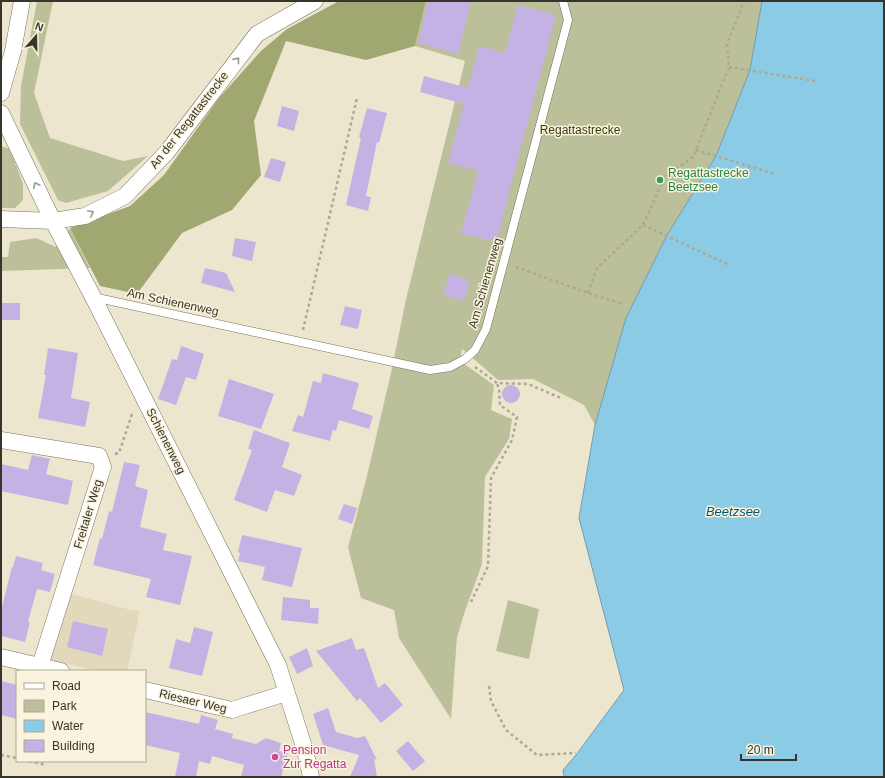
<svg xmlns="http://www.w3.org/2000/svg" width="885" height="778" viewBox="0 0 885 778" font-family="Arial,sans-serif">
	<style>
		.built { fill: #e2d9bc }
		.green { fill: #bbc09b }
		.forest { fill: #a1a771 }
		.water { fill: #8ccbe6; stroke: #729eae }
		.building { fill: #c4b2e5 }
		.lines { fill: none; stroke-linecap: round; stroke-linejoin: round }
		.service-casing { stroke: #78725e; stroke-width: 9 }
		.minor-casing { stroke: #78725e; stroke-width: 17 }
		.path { stroke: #ada896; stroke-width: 2.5; stroke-dasharray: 3 3; stroke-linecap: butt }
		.service { stroke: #fff; stroke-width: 8 }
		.minor { stroke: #fff; stroke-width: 16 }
		.oneway { stroke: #9a9a95 }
		.leisure-dot { fill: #2e9e5b; stroke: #faf3dd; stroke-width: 1.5 }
		.hotel-dot { fill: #d1479c; stroke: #faf3dd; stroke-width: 1.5 }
		.labels { text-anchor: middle; stroke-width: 3; stroke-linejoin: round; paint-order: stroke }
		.street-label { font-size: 12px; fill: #36342b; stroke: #faf3dd }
		.park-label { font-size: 12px; fill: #383b10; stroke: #faf3dd }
		.leisure-label { font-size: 12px; fill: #27864d; stroke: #faf3dd; text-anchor: start }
		.hotel-label { font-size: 12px; fill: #b23c85; stroke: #faf3dd; text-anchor: start }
		.water-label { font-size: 13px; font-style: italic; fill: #005974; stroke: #faf3dd }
	</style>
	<rect width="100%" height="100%" fill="#ede6cf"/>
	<path class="built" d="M64,592L131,610L140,611L127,671H98L43,658Z"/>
	<path class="green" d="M37,1H53L34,93L50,138L123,161L148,156L108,191L66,203L58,200L20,124L21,86Z
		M426,1H884L716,429L595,425L584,405L533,379L498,380L462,349L460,361L494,385L491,410L512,419L509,439L485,477L482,564L464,614L457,637L451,719L399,638L394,610L361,598L348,547L366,480L391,373L406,299L465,61L415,46Z
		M1,146L10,149L23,184V200L15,208H1Z
		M70,228L90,268L1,271V257H8L10,242L36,238L56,247Z
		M508,600L539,609L529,659L496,651Z"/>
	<path class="forest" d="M339,1H426L415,46L366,60L286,41L254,121L261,175L232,210L182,233L137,294L100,286L70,228L130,206L164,175L219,98L261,51L287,29Z"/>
	<path class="water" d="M762,1H884V777H564L563,770L576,755L624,690L579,518L595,425L626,318L667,235L716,156L750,70Z"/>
	<path class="building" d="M428,1H471L458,54L418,43Z
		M518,5L556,15L496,242L461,233L478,171L448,163L464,104L420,92L424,76L468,88L479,46L505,53Z
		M282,106L299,111L294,131L277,126Z
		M367,108L387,113L379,143L377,142L366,196L371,197L368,211L346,205L361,138L359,137Z
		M271,158L286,162L280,182L264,177Z
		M235,238L256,242L252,261L232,256Z
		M205,268L226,273L235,292L201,283Z
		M450,274L470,280L464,301L443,295Z
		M1,303H20V320H1Z
		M345,306L362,310L358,329L340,325Z
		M181,346L204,354L196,380L186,377L176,405L158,399L172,359L177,360Z
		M48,348L78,353L71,398L90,402L85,427L38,418L46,375H44Z
		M323,373L359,383L352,409L373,416L369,429L339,420L336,431L333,430L330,441L292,431L298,415L303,417L313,381L321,383Z
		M229,379L274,394L261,429L218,416Z
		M502 394a9 9 0 1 1 18 0a9 9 0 1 1-18 0Z
		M254,430L290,443L282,467L302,475L294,496L275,490L267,512L234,500L252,450L248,449Z
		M32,455L50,459L46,474L73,481L68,505L1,491V464L28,470Z
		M124,462L140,465L135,486L148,490L140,527L167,534L163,550L192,556L180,605L146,597L151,579L93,565L100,538L102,539L109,511L112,512Z
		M344,504L357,508L352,524L338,519Z
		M242,535L302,548L292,587L262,580L265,567L238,561L240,553L238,552Z
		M16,556L43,563L41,570L55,574L50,592L37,589L28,622H30L25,642L1,636V611L12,567H13Z
		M283,597L310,600V608H319L318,624L281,620Z
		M73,621L108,629L102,656L67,647Z
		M194,627L213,632L202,676L169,668L176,639L190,643Z
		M352,638L356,650L364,648L378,688L385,683L403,705L381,723L360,698L357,701L316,651Z
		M307,648L313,666L297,674L289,657Z
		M1,681L17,685V719L1,715Z
		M328,708L336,732L357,738L365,736L377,760L374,759L377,777H350L359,755L323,745L313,714Z
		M145,712L199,724L201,715L218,720L215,729L233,734L232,738L256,744L266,738L281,743L279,751L288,753L281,777H241L244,765L212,756L210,764L199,761L196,777H175L180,753L145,745Z
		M408,741L425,761L413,771L396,751Z"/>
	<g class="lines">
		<defs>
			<path id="service" d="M93,297L430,370L450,367L465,359L475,350L486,329L568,20L563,1"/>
			<path id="minor" d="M1,93L13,51L22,1
				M1,113L53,221L93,297L278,665L305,750L311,777
				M1,219L53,221L85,216L125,196L167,152L257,34L315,1
				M1,440L99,456L103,467L40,666
				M1,657L61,671
				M145,690L232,710L286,693"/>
		</defs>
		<use href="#service" class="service-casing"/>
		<use href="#minor" class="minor-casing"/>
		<path class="path" d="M729,67L815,81
			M696,150L775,174
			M643,225L729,265
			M516,267L588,293L623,304
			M588,293L597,268L643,225L664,178L693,157L729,67L727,44L744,1
			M303,330L357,98
			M475,367L497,383L528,384L561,398
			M115,454L119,453L132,414
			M471,602L488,566L491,478L512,440L517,417L500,405L499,389L497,383
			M489,686L491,701L506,730L537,755L576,753
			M1,755L17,758
			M29,761L46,765"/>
		<use href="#service" class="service"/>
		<use href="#minor" class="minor"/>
	</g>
	<defs><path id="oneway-chevron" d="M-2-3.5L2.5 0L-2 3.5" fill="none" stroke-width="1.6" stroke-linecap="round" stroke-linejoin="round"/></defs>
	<g class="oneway">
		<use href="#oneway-chevron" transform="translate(237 60) rotate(-51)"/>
		<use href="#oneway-chevron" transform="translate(36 185) rotate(-116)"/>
		<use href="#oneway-chevron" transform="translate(91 213) rotate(-26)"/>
	</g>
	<circle class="leisure-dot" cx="660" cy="180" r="4"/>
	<circle class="hotel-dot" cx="275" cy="757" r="4"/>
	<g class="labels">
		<g class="street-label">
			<text transform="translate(189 120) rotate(-52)" y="4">An der Regattastrecke</text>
			<text transform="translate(485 283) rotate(-74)" y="4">Am Schienenweg</text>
			<text transform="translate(173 302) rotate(12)" y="4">Am Schienenweg</text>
			<text transform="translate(166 441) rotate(63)" y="4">Schienenweg</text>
			<text transform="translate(88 514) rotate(-73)" y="4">Freitaler Weg</text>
			<text transform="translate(193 701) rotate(13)" y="4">Riesaer Weg</text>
		</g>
		<g class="park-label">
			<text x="580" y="134">Regattastrecke</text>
		</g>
		<g class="leisure-label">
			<text x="668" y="177">Regattastrecke<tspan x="668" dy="14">Beetzsee</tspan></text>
		</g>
		<g class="hotel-label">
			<text x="283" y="754">Pension<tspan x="283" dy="14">Zur Regatta</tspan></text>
		</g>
		<g class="water-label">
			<text x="733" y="516">Beetzsee</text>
		</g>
	</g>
	<rect width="885" height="778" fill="none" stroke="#36342b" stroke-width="4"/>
	<rect x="16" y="670" width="130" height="92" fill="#faf3dd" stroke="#aca796"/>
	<rect x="24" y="683" width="20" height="6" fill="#ffffff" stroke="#aca796"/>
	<text x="52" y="690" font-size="12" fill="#36342b">Road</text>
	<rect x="24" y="700" width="20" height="12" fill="#bbc09b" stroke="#aca796"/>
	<text x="52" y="710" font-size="12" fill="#36342b">Park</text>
	<rect x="24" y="720" width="20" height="12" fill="#8ccbe6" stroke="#aca796"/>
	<text x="52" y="730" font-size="12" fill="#36342b">Water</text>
	<rect x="24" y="740" width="20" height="12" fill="#c4b2e5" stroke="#aca796"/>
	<text x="52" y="750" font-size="12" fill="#36342b">Building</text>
	<g transform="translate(36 36) rotate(20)" stroke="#faf3dd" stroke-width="3" paint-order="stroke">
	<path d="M0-3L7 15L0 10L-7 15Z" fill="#36342b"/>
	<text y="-6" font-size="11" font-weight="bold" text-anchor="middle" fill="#36342b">N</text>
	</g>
	<path d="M741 754v6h55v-6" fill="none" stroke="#36342b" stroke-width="2"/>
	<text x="747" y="754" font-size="12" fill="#36342b" stroke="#faf3dd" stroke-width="3" paint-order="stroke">20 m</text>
</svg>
